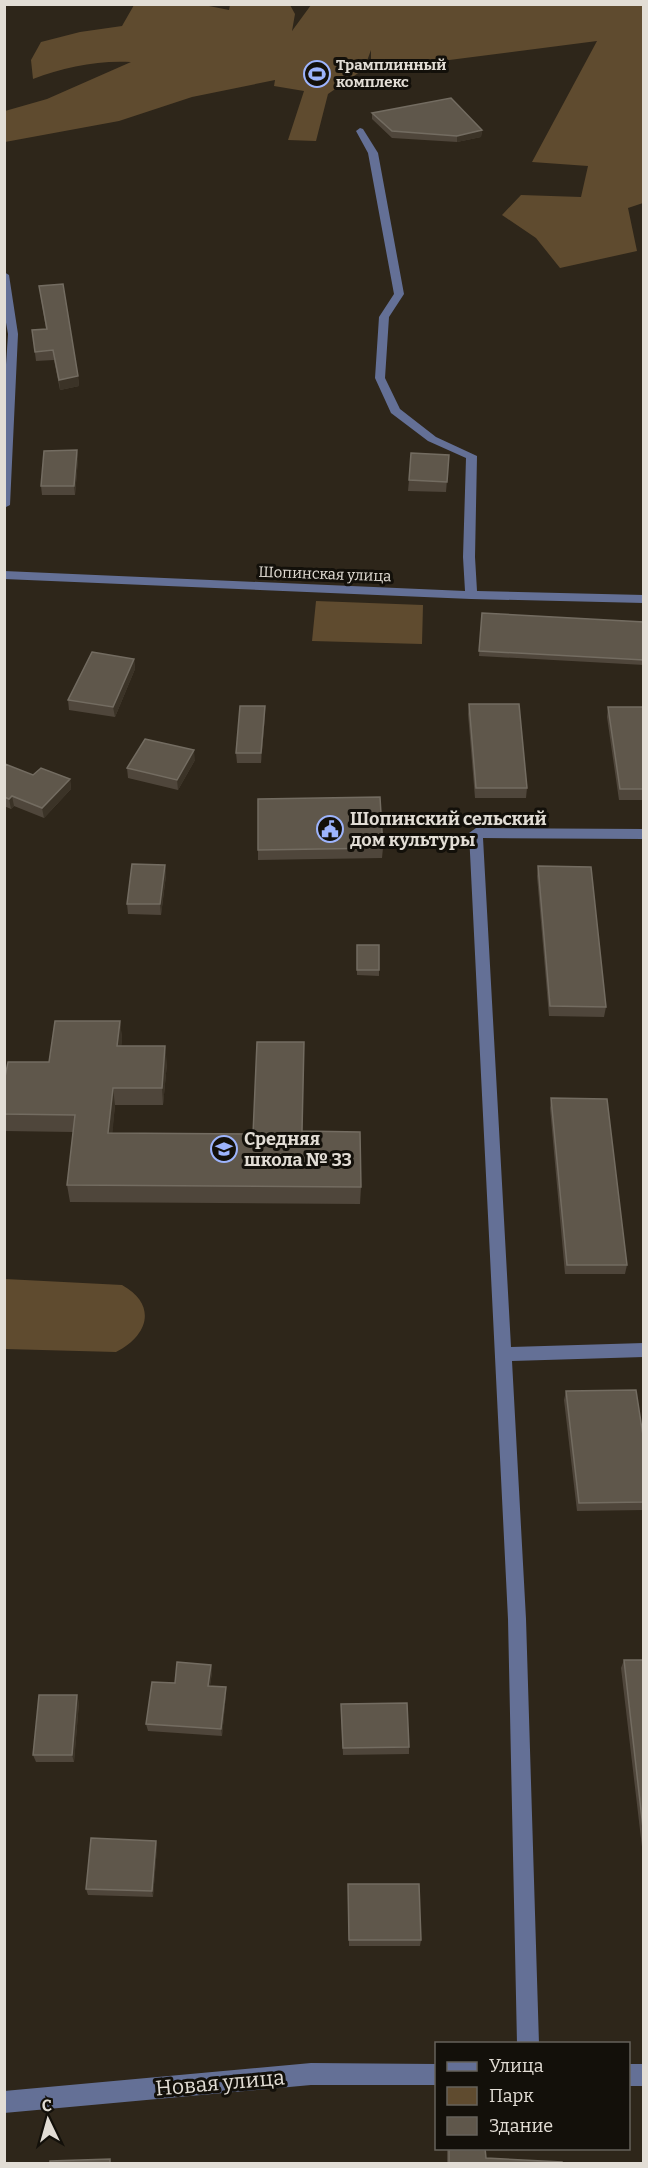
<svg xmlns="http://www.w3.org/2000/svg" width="648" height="2168" viewBox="0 0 648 2168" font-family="Bitter,serif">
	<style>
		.green { fill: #5f4b2f }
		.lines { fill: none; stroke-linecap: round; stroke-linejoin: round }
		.minor { fill: #647096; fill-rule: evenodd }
		.wall { fill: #4f463b }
		.shaded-wall { fill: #3b3327 }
		.building { fill: #5f574b; stroke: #736c61; stroke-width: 1.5 }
		.labels { text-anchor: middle; stroke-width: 6; stroke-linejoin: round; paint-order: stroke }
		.far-poi-label { font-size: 15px; font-weight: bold; fill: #e2ddd5; stroke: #13100a; text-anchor: start }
		.far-street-label { font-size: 15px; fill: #e2ddd5; stroke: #13100a }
		.poi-label { font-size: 18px; font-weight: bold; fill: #e2ddd5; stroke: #13100a; text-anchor: start }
		.near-street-label { font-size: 21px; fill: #e2ddd5; stroke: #13100a }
	</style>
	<rect width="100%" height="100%" fill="#2e261a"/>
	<path class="green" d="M134,5H204L229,10L230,5H290L295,14L292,31L311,5H643V203L628,208L637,251L560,268L536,238L502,215L521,195L581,197L588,166L532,162L597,41L371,70V50L364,69L328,94L316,141L288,140L304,91L274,86L275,80L192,97L119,121L5,142V111L47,99L131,62C99,60 63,67 33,79L31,60L41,42L80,32L122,26Z
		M316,601L423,605L422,644L312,641Z
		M5,1279L122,1285C158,1305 148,1336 116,1352L5,1349Z"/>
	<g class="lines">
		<path class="minor" d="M360,128L363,129L378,153L404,294L389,317L385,378L400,409L436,437L477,456L475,557L477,591L644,595V603L471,599L4,579V571L465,591L463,557L466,458L428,441L391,413L375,378L379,317L394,294L368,153L356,131Z
			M4,272L9,275L18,334L10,505L4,508V395L8,334L4,311Z
			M476,828L644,829V839L483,838L511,1347L644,1343V1357L512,1361L526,1619L539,2044H517L508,1619L469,833Z
			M311,2063L436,2064V2085H311L4,2113V2091Z
			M628,2064H644V2086H628Z"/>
	</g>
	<path class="wall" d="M372,113L482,130L481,137L457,142L392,138L372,119Z
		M39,286L78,376L79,386L60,390L54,360L36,361L32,330L46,329Z
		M77,450L78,459L75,495H42L41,486Z
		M449,455L446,492L408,491L409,480Z
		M482,613L644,622V665L479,656Z
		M134,659L135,669L115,717L69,710L68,700Z
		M469,704L527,788L526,798H475L468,714Z
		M265,706V716L261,763H237L236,753Z
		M608,707H644V800H619L607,717Z
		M195,760L178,790L128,778L127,768Z
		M4,765L33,775L70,779L71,789L44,818L14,806L11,809L4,806Z
		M383,848L382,858L258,860V850Z
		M165,865L166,875L161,915L128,914L127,904Z
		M538,866L606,1007L604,1017L549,1016L537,876Z
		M357,945L379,970V976L357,975Z
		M120,1021L122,1039L121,1046L167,1063L163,1105H115L112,1133L253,1134L304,1042L302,1131L361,1187L360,1204L70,1202L67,1185L73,1132L4,1131V1082L49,1062Z
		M551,1098L627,1265L625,1274H565L550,1108Z
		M566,1391L644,1442V1510L577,1511L564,1400Z
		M624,1660H644V1864L621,1668Z
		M211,1665L212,1672L210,1686L226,1694L222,1736L148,1731L146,1724L175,1683Z
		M79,1702L74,1762H36L33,1755Z
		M341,1712L409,1747V1754L343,1755Z
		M156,1841L157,1847L153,1897L88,1895L86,1889Z
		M348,1884L421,1940L420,1946H349Z
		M447,2148H485L486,2158L562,2163H447Z"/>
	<path class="shaded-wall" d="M482,130L481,137L457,142V136Z
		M78,376L79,386L60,390L59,380Z
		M77,450L78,459L75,495L74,486Z
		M134,659L135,669L115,717L113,707Z
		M265,706V716L261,763V753Z
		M194,750L195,760L178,790L177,780Z
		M70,779L71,789L44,818L42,808Z
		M12,796L14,806L11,809L9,799Z
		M165,865L166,875L161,915L160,904Z
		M120,1021L122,1039L120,1063L117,1046Z
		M304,1042V1059L302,1148V1131Z
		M165,1046L167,1063L163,1105L162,1088Z
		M113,1088L115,1105L111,1150L108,1133Z
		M211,1665L212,1672L209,1693L208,1686Z
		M226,1687V1694L222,1736L221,1729Z
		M77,1695L79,1702L74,1762L72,1755Z
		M156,1841L157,1847L153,1897L152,1891Z"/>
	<path class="building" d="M451,98L482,130L457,136L392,131L372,113Z
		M63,284L78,376L59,380L53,350L35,352L32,330L47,329L39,286Z
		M77,450L74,486H41L44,451Z
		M411,453L449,455L447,482L409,480Z
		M482,613L644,622V660L479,651Z
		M92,652L134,659L113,707L68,700Z
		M469,704H519L527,788H476Z
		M240,706H265L261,753H236Z
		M608,707H644V789H620Z
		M145,739L194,750L177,780L127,768Z
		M5,764L33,775L41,768L70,779L42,808L12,796L9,799L4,797Z
		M380,797L383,848L258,850V799Z
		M132,864L165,865L160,904H127Z
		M538,866L591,867L606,1007L550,1006Z
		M357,945H379V970H357Z
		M55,1021H120L117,1046H165L162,1088H113L108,1133L253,1134L257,1042H304L302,1131L360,1132L361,1187L67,1185L75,1115L4,1114V1082L8,1062H49Z
		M551,1098L607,1099L627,1265H567Z
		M636,1390L644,1442V1502L579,1503L566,1391Z
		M624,1660H644V1837Z
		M177,1662L211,1665L208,1686L226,1687L221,1729L146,1724L152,1682L175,1683Z
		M39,1695H77L72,1755H33Z
		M407,1703L409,1747L343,1748L341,1704Z
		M91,1838L156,1841L152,1891L86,1889Z
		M348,1884H419L421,1940H349Z
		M449,2148H485L486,2158L562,2162V2163H449Z
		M110,2159V2163H50V2161Z"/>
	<defs>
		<symbol id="stadium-ring" viewBox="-11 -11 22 22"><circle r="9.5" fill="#13100a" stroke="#9db4fd" stroke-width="1.5"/><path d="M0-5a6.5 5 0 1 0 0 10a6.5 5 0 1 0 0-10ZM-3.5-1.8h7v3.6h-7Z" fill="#9db4fd"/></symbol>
		<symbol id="civic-ring" viewBox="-11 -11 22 22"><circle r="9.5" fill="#13100a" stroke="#9db4fd" stroke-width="1.5"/><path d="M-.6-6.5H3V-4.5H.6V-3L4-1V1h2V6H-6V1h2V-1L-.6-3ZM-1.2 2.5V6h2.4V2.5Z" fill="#9db4fd"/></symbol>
		<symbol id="school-ring" viewBox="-11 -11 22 22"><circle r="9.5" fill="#13100a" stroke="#9db4fd" stroke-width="1.5"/><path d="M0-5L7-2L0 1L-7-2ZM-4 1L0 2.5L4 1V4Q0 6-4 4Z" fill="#9db4fd"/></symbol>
	</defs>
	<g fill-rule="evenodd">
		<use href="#stadium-ring" x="302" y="59" width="30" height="30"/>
		<use href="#civic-ring" x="315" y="814" width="30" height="30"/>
		<use href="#school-ring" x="209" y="1134" width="30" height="30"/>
	</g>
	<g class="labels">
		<g class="far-poi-label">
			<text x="336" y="70">Трамплинный<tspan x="336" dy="17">комплекс</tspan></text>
		</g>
		<g class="far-street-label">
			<text transform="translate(325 574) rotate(2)" y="5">Шопинская улица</text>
		</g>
		<g class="poi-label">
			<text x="350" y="825">Шопинский сельский<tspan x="350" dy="21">дом культуры</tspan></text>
			<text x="244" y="1145">Средняя<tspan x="244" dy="21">школа № 33</tspan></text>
		</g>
		<g class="near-street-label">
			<text transform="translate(220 2083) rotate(-5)" y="7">Новая улица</text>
		</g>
	</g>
	<rect width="648" height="2168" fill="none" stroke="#e2ddd5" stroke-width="12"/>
	<rect x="435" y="2042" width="195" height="108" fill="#13100a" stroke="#66625b" stroke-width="1.5"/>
	<rect x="447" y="2062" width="30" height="9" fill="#647096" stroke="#66625b" stroke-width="1.5"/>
	<text x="489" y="2072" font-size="18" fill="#e2ddd5">Улица</text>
	<rect x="447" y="2087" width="30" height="18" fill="#5f4b2f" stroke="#66625b" stroke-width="1.5"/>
	<text x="489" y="2102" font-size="18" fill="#e2ddd5">Парк</text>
	<rect x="447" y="2117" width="30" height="18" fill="#5f574b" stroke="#66625b" stroke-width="1.5"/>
	<text x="489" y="2132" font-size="18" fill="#e2ddd5">Здание</text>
	<g transform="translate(48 2120) rotate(355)" stroke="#13100a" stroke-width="4.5" paint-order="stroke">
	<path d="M0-4.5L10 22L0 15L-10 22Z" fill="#e2ddd5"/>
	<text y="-9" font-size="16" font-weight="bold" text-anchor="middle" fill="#e2ddd5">С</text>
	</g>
</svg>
